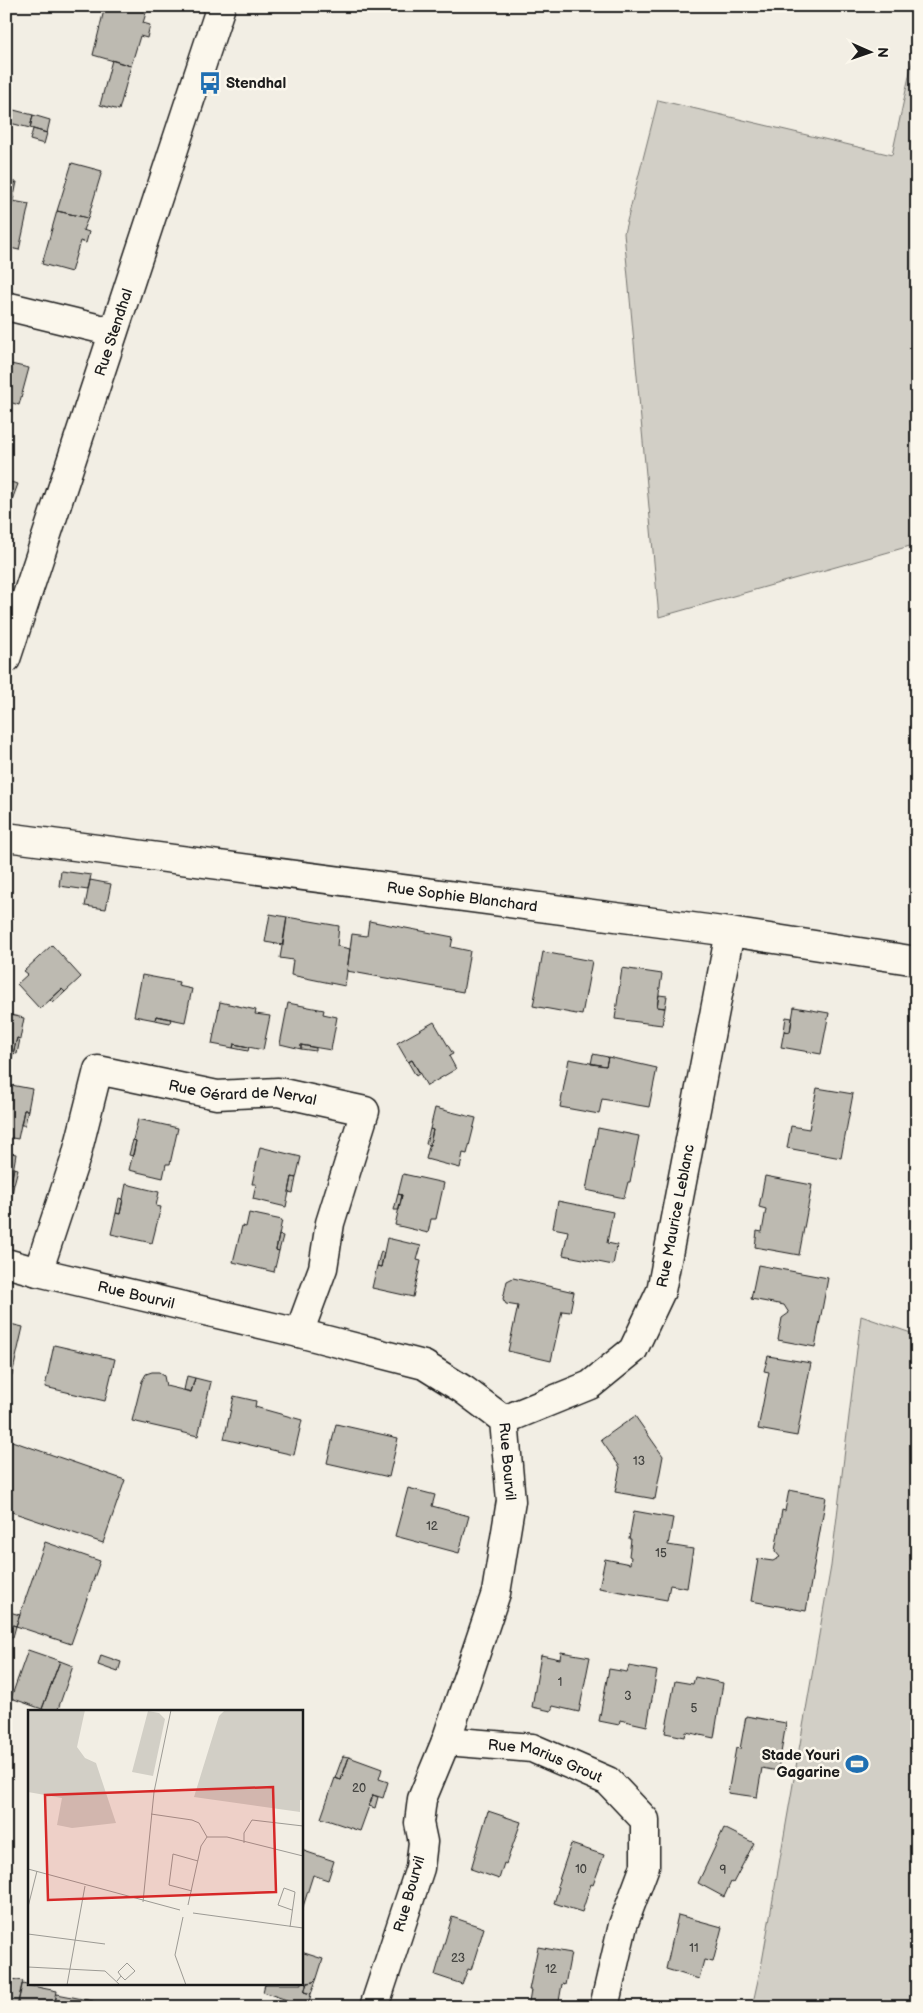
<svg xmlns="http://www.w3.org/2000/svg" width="923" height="2013" viewBox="0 0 923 2013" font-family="'Balsamiq Sans',sans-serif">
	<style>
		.green { fill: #d2cfc6; stroke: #777671 }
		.building { fill: #bdbab1; stroke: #1c1c1c }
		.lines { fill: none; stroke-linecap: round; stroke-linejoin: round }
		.minor-casing { stroke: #1c1c1c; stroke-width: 31 }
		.tertiary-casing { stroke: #1c1c1c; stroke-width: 31 }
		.minor { stroke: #fbf7ec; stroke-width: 28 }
		.tertiary { stroke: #fbf7ec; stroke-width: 28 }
		.labels { text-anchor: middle; stroke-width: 5; stroke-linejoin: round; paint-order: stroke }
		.number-label { font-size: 12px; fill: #444441 }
		.poi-label { font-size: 15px; font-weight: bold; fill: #1c1c1c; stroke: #fbf7ec; text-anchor: start }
		.street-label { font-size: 15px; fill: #1c1c1c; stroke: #fbf7ec }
		.inset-road { fill: none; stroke: #9c9a94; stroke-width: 1 }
		.view { fill: #d62828; fill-opacity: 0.15; stroke: #d62828; stroke-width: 2.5 }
		.inset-edge { fill: none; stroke: #1c1c1c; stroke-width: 2.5 }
	</style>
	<rect width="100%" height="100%" fill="#f2eee4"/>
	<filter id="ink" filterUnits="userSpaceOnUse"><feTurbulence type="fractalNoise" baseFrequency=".02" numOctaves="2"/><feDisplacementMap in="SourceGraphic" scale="10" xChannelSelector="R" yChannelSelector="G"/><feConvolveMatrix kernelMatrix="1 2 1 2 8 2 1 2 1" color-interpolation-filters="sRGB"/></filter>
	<g filter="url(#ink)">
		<path class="green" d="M917,39V544L659,617L624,233L658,100L892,155Z
			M861,1316L917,1335V2007H752L762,1962L831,1566Z"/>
		<path class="building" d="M105,6H148L143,23L150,25L147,38L140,36L131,66L93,55Z
			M112,60L131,66L119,110L100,105Z
			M6,108L33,115L30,128L6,122Z
			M33,115L50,120L47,133L30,128Z
			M33,129L47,133L44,144L30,140Z
			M72,163L102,171L88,218L57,211Z
			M6,180L15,182L6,220Z
			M15,182H17L9,220H6Z
			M13,201L29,204L19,250L6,247V229Z
			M57,211L88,218L83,230L89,232L86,243L80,241L71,272L42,264Z
			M6,363L29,368L19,405L6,401Z
			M6,481L18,484L6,516Z
			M61,871L91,875L88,890L59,886Z
			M90,880L111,884L106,909L85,906Z
			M270,914L287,917L283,945L265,942Z
			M287,917L339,926L337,946L350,949L345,986L291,975L293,960L280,958Z
			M369,921L453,937L451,947L470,951L463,992L347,971L352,934L367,936Z
			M52,945L81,977L65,992L62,989L40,1009L17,984L28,974L24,971Z
			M543,952L592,961L582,1015L533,1006Z
			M622,968L662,974L657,1007L665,1008L662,1025L615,1019Z
			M142,975L179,982L178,986L192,989L185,1022L156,1016L155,1020L134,1016Z
			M62,989L65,992L53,1003L50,1000Z
			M659,995L667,996L665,1008L657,1007Z
			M220,1002L256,1010L255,1014L270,1016L263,1050L234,1044L233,1048L212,1044Z
			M288,1003L324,1010L323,1014L337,1017L331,1050L301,1045V1049L280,1044Z
			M794,1007L829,1013L821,1054L781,1047L784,1031L790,1032Z
			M6,1014L24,1018L20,1039L17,1038L10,1067H6Z
			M156,1016L171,1019L170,1023L155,1020Z
			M786,1017L792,1018L790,1032L784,1031Z
			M434,1022L453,1054L449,1056L456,1069L427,1086L412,1060L408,1062L397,1043Z
			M17,1038L20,1039L17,1054L13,1053Z
			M234,1044L249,1047L248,1051L233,1048Z
			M301,1045L316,1048V1051L301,1049Z
			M593,1054L608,1057L606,1066L591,1064Z
			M608,1057L657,1068L649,1107L602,1099L599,1114L560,1107L569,1059L606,1066Z
			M412,1060L420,1073L416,1076L408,1062Z
			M6,1084L32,1089L28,1110H24L18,1139L6,1137Z
			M817,1088L853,1094L841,1158L787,1148L791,1126L809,1129Z
			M435,1108L476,1118L467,1154L463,1153L460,1168L426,1159L433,1130L430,1129Z
			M24,1110H28L25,1125H21Z
			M138,1119L178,1128L170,1164H166L163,1178L129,1170L136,1141L133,1140Z
			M598,1128L639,1136L630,1182H628L624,1198L586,1190Z
			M430,1129L433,1130L430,1145L426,1144Z
			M133,1140L136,1141L133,1156L129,1155Z
			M260,1147L301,1157L296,1178L292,1177L286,1207L253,1199L256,1184H252Z
			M6,1152L16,1154L11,1183L14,1184L10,1205L6,1204Z
			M14,1168L18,1169L14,1184L11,1183Z
			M403,1174L444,1183L436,1219H431L428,1233L395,1225L402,1195L398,1194Z
			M765,1176L812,1185L799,1255L755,1247L757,1231L762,1232L766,1209L759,1207Z
			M292,1177L296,1178L293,1193L289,1192Z
			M126,1184L159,1192L156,1206L161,1207L152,1243L111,1234L116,1213L120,1214Z
			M398,1194L402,1195L399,1210H394Z
			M119,1198L123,1199L120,1214L116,1213Z
			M558,1201L613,1212L607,1243L617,1245L613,1265L563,1255L568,1231L553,1228Z
			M249,1213L282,1220L276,1250L279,1251L274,1272L233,1262L242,1226L246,1227Z
			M279,1235L283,1236L279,1251L276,1250Z
			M387,1238L421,1246L417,1260L421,1261L413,1297L372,1288L377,1266L381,1267Z
			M381,1251L384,1253L381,1267L377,1266Z
			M758,1265L828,1278L815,1347L778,1340L782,1318L789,1313L784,1305L751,1299Z
			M513,1278L574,1292L570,1312L562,1311L551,1361L508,1351L518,1306L506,1304L503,1299L507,1281Z
			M6,1323L23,1327L12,1375L6,1374Z
			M54,1345L115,1359L105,1401L45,1387Z
			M768,1356L811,1363L797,1436L758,1429L769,1372L764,1371Z
			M152,1372H159L164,1376L166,1386L191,1392L195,1378L211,1382L198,1436L132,1421L142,1381L146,1374Z
			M187,1376L195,1378L191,1392L184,1390Z
			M234,1396L256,1401L255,1407L302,1420L294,1455L224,1439Z
			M635,1416L663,1456L655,1499L615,1492L620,1467L601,1440Z
			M336,1424L398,1438L389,1477L327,1463Z
			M6,1439L125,1480L103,1543L6,1510Z
			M408,1488L435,1495L432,1506L469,1516L459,1553L395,1536Z
			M789,1490L826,1497L806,1611L751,1601L758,1559L773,1561L780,1557L775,1551L782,1510L785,1511Z
			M634,1511L673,1518L668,1545L693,1549L687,1588L670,1585L667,1600L599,1588L605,1559L630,1564L631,1557L629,1556L631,1539H629Z
			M45,1542L100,1561L71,1644L16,1626Z
			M6,1611L20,1615L16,1626L6,1623Z
			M6,1623L16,1626L13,1637L6,1635Z
			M28,1650L60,1661L42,1709L11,1698Z
			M561,1652L590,1657L579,1712L553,1706L551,1711L532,1707L541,1655L560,1659Z
			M101,1655L121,1662L118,1672L98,1665Z
			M60,1661L73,1666L57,1712H49L42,1709Z
			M629,1666L657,1671L647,1726L620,1720L619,1725L599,1721L609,1669L627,1672Z
			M695,1677L723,1683L714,1738L686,1732L685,1737L665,1733L675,1681L693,1684Z
			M746,1716L786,1723L778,1771L762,1768L757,1797L728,1793L736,1748L740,1749Z
			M343,1756L349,1757L341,1780L335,1778Z
			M349,1757L382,1769L379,1779L388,1782L383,1798L373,1795L360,1831L321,1818L335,1778L341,1780Z
			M373,1795L378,1797L375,1808L369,1806Z
			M488,1811L521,1822L506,1864L504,1863L499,1879L471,1869Z
			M724,1828L754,1843L733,1883L731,1882L724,1897L698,1883Z
			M571,1844L604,1855L593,1885L591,1884L582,1912L554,1903L559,1887L557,1886Z
			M301,1850L334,1861L328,1880L313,1875L301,1913Z
			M678,1915L722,1927L713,1962L704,1960L699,1979L666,1969Z
			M452,1917L484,1928L471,1970L468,1969L462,1984L435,1975Z
			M538,1947L571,1953L565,1985L562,1984L558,2007H528L531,1990H529Z
			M301,1952L323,1959L317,1978L313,1982L307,1983L304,1992L311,1994L308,2007L263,1992L265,1984H301Z
			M6,1978L23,1981L17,2007H6Z
			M317,1978L311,1994L304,1992L307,1983L313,1982Z
			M22,1984L57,1991L54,2007H17Z
			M57,1994L93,2001L91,2007H54Z"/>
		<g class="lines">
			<defs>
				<g id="minor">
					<path d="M6,306L113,332"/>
					<path id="s1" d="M6,837L730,932L917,961"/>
					<path id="s2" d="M6,1263L38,1272L299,1333L424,1365L464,1390L504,1420L511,1501L496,1593L446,1741L422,1799L419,1823L423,1842L420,1868L374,2007"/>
					<path id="s3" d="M38,1272L76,1157L98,1070L217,1095L278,1092L365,1111L330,1223L323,1268L299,1333"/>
					<path id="s4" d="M504,1420L590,1385L633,1350L661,1291L730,932"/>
					<path id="s5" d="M446,1741L532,1748L608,1781L645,1820V1866L623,1925L604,2007"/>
				</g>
				<g id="tertiary">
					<path id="s6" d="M6,659L221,6"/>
				</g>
			</defs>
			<use href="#minor" class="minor-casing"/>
			<use href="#tertiary" class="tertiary-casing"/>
			<use href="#minor" class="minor"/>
			<use href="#tertiary" class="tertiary"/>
		</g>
	</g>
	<defs>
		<symbol id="bus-bare" viewBox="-9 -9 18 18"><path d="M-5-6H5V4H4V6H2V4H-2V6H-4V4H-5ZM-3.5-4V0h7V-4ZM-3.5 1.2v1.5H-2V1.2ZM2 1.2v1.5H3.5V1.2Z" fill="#1f6fb2" stroke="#fbf7ec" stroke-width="2.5" paint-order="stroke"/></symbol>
		<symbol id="stadium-bare" viewBox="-9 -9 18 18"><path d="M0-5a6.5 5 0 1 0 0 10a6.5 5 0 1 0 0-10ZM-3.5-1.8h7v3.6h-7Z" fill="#1f6fb2" stroke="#fbf7ec" stroke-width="2.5" paint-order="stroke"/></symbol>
	</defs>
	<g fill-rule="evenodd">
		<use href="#bus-bare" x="194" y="67" width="32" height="32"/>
		<use href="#stadium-bare" x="841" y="1748" width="32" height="32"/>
	</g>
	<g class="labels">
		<g class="number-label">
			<text x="639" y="1465">13</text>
			<text x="432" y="1530">12</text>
			<text x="661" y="1557">15</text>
			<text x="560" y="1686">1</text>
			<text x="628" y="1700">3</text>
			<text x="694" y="1712">5</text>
			<text x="359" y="1792">20</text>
			<text x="581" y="1873">10</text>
			<text x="723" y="1874">9</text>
			<text x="694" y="1952">11</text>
			<text x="458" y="1962">23</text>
			<text x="551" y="1973">12</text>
		</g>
		<g class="poi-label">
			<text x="226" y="88">Stendhal</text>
			<text x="840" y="1760" text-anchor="end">Stade Youri<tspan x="840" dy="17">Gagarine</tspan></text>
		</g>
		<g class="street-label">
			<text dy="5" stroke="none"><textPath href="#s6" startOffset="344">Rue Stendhal</textPath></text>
			<text dy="5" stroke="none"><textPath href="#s1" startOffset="460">Rue Sophie Blanchard</textPath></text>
			<text dy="5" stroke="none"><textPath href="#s3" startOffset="358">Rue Gérard de Nerval</textPath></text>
			<text dy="5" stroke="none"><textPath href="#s4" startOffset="290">Rue Maurice Leblanc</textPath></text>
			<text dy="5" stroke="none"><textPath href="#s2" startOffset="134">Rue Bourvil</textPath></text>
			<text dy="5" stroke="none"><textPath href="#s2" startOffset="569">Rue Bourvil</textPath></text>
			<text dy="5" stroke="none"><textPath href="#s5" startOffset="102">Rue Marius Grout</textPath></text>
			<text transform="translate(409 1894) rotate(-74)" y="5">Rue Bourvil</text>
		</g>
	</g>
	<g transform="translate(28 1710)">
		<rect width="275" height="275" fill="#f2eee4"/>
		<path d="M0,0H57L49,37L57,48L68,53L88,113L44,118L29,115L34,88L0,82ZM197,0H275V90H272V102L166,87L191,6ZM120,1L131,3L137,9L125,66L104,62Z" fill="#d2cfc6"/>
		<path class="inset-road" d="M159,0H190M123,104L164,110L171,113L179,127M216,133V123L224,110L275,116M0,159L152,200M164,181L141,175L145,144L170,151M115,192L126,82L143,0M160,195L173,136L179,127H199L275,146M0,197L9,161M165,203L275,218M155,207L147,245L158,275M262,217L267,182L256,178L250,195L264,200M0,224L77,234M0,257L77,261L92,275M89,271L93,266L90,262L99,253L107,261L97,270L93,266M39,275L57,176"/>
		<path class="view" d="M245,77L248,182L20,190L17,85Z"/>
		<rect width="275" height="275" class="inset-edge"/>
	</g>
	<rect width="923" height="2013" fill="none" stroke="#fbf7ec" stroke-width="25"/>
	<rect x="12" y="12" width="898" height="1988" fill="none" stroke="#1c1c1c" stroke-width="2" filter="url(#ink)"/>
	<g transform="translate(870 52) rotate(92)" stroke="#fbf7ec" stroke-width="4" paint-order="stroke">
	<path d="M0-4L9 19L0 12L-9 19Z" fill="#1c1c1c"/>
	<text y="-8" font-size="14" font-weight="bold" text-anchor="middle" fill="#1c1c1c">N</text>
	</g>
</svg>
